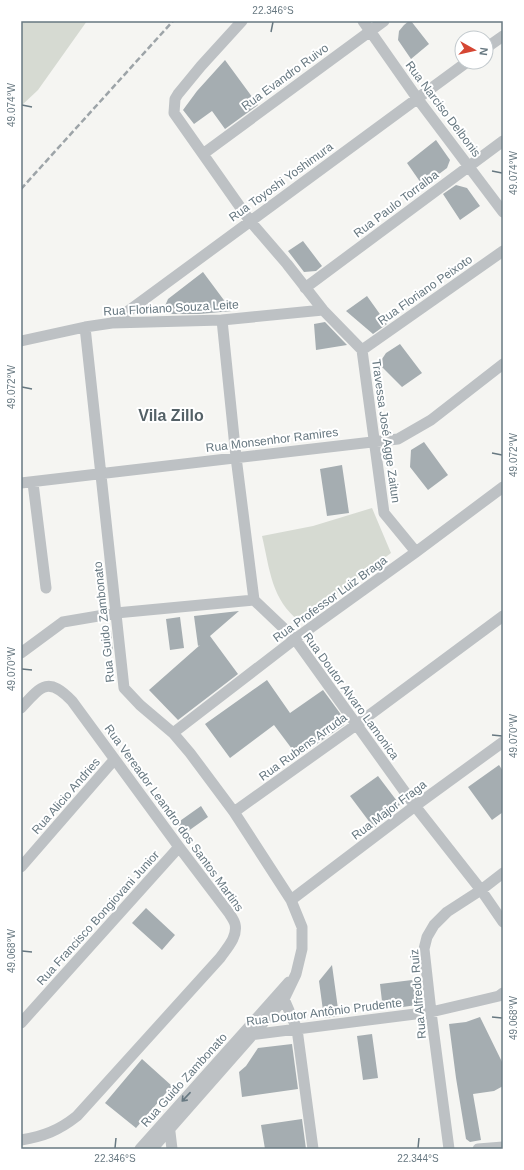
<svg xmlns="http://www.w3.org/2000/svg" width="524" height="1170" viewBox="0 0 524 1170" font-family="Helvetica,sans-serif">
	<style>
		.green { fill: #d6dad2 }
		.building { fill: #a5adb1 }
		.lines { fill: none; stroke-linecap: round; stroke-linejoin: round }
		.minor { stroke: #bdc1c4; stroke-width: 11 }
		.rail { stroke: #9da4a8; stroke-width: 2.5; stroke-dasharray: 6 3; stroke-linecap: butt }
		.oneway { stroke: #677881 }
		.ticks { fill: none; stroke: #677881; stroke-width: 1.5 }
		.labels { text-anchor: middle; stroke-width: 4; stroke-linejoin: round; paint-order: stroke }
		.street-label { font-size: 12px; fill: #677881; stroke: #fff }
		.district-label { font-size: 16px; font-weight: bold; fill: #546167; stroke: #fff }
		.neatline { fill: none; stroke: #677881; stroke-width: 1.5 }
		.ticks-label { font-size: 10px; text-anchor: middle; fill: #677881 }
	</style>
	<rect width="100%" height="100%" fill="#f5f5f2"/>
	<path class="green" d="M21,21H87L38,90L21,106Z
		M372,508L391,553L300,622C271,599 270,570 262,536L313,526Z"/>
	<path class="building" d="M409,21H411L429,44L411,59L398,40L399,31L404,25Z
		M225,60L258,105L225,129L212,111L194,124L183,110L197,91Z
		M436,140L450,160L447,168L423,186L407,163Z
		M456,185L467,188L480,206L460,220L443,194Z
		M303,241L322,266L316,271L304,272L288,251Z
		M203,272L232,311L199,314H173L168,313L165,306L168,299Z
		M367,296L387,324L373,334L346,311Z
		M325,322L347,345L316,350L314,324Z
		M400,344L422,373L402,387L382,367V359L386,353Z
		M424,442L448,475L428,490L410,467L411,450Z
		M342,465L349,513L327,516L320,469Z
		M239,611L210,636L238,674L178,720L149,690L200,645L198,646L194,616Z
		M180,617L184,648L170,650L166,619Z
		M111,631L113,652H112V650H107L106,648H103L101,632Z
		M267,680L290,713L323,690L345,720L344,725L298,757L274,725L230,758L205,724Z
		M499,765L503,771V812L492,820L468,787Z
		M378,776L400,805L395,808L398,810L374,828L350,796Z
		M201,806L208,817L184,834L177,823Z
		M146,908L175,935L162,950L132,923Z
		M332,965L339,1016L324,1018L319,981Z
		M420,979L423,1004L383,1010L380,984Z
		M480,1017L503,1064V1086L494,1091L473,1094L481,1140L470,1142L466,1139L456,1078L449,1024L466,1022Z
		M372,1034L378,1078L363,1080L357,1036Z
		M292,1044L298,1089L242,1097L239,1072L246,1066L258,1048Z
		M142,1059L172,1086L136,1128L105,1103Z
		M302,1119L306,1149H265L261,1125Z"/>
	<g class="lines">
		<path class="minor" d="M242,21L201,66L178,94L175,99L174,113L250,221L287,264L323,310L362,350
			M363,21L417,98L503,212
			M486,48L503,36
			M203,154L384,21
			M305,288L503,141
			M222,320L236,457L254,600L295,639L415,806L481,890L503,922
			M112,323L467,62
			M85,327L124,688L140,705L173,733L190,753L234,812L291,900L302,927V949L296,974L284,999L152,1149
			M21,341L85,327L112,323L222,320L323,310
			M362,350L384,513L416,552
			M362,350L503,251
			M21,483L398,439L431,420L503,364
			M33,483L46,588
			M21,653L63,622L116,613L254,600
			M21,708C41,686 48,676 72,701L179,847L229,913C231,916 234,920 235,924C238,937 227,948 220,958L77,1116C58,1131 44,1136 21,1140
			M173,733L295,639L416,552L503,487
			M234,812L356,725L503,616
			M21,867L114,760
			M291,900L415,806L503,742
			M281,994L284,999L297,1029L313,1149
			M21,1023L179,847
			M250,1035L431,1012L478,1001L499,996L503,993
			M169,1124L172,1149
			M140,1149L289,982
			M449,1149L431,1012L424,949L427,937L434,925L447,912L481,890L503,873
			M478,1149L503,1147"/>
		<path class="rail" d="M21,189L173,21"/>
	</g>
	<defs><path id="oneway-shaft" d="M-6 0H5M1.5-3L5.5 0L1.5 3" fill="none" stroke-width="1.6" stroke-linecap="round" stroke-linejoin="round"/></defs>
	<use class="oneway" href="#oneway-shaft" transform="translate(186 1097) rotate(133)"/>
	<path class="ticks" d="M271,32L273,22M22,105L32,107M492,171L502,173M22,387L32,389M492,453L502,455M22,669L32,670M492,735L502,736M22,951L32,952M492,1017L502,1018M115,1148L116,1138M418,1148L419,1138"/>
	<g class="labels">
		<g class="street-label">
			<text transform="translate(285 77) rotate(-36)" y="4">Rua Evandro Ruivo</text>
			<text transform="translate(443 109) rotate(53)" y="4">Rua Narciso Delbonis</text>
			<text transform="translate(281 182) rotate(-36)" y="4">Rua Toyoshi Yoshimura</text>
			<text transform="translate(396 204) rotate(-37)" y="4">Rua Paulo Torralba</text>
			<text transform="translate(425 290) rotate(-35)" y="4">Rua Floriano Peixoto</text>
			<text transform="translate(171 308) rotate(-3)" y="4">Rua Floriano Souza Leite</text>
			<text transform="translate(386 431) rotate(82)" y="4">Travessa José Agge Zaitun</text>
			<text transform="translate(272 440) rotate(-7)" y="4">Rua Monsenhor Ramires</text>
			<text transform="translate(330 599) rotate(-36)" y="4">Rua Professor Luiz Braga</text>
			<text transform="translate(104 622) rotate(-96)" y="4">Rua Guido Zambonato</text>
			<text transform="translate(351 696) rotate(54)" y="4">Rua Doutor Alvaro Lamonica</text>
			<text transform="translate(303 747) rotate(-36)" y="4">Rua Rubens Arruda</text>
			<text transform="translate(66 796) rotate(-49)" y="4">Rua Alicio Andries</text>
			<text transform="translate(389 810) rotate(-37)" y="4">Rua Major Fraga</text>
			<text transform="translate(174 818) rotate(54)" y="4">Rua Vereador Leandro dos Santos Martins</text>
			<text transform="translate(98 918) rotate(-48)" y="4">Rua Francisco Bongiovani Junior</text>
			<text transform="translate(418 994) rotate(-95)" y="4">Rua Alfredo Ruiz</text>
			<text transform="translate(324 1012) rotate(-7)" y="4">Rua Doutor Antônio Prudente</text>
			<text transform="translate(184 1080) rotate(-48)" y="4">Rua Guido Zambonato</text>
		</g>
		<g class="district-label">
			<text x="171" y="421">Vila Zillo</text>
		</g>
	</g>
	<rect width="524" height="1170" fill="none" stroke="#ffffff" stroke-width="44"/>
	<g transform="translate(474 50) rotate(98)"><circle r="19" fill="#ffffff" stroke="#c2c9cd"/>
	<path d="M0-3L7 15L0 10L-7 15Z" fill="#d54633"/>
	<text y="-6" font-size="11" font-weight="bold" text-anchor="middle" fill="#677881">N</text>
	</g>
	<rect x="22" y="22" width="480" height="1126" class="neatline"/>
	<g class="ticks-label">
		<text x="273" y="14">22.346°S</text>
		<text transform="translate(11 105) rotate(-90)" y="4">49.074°W</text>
		<text transform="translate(513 173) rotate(-90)" y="4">49.074°W</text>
		<text transform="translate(11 387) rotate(-90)" y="4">49.072°W</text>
		<text transform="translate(513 455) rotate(-90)" y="4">49.072°W</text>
		<text transform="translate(11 669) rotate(-90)" y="4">49.070°W</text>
		<text transform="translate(513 736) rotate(-90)" y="4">49.070°W</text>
		<text transform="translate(11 951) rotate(-90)" y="4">49.068°W</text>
		<text transform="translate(513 1018) rotate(-90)" y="4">49.068°W</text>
		<text x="115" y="1162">22.346°S</text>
		<text x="418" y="1162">22.344°S</text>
	</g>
</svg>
